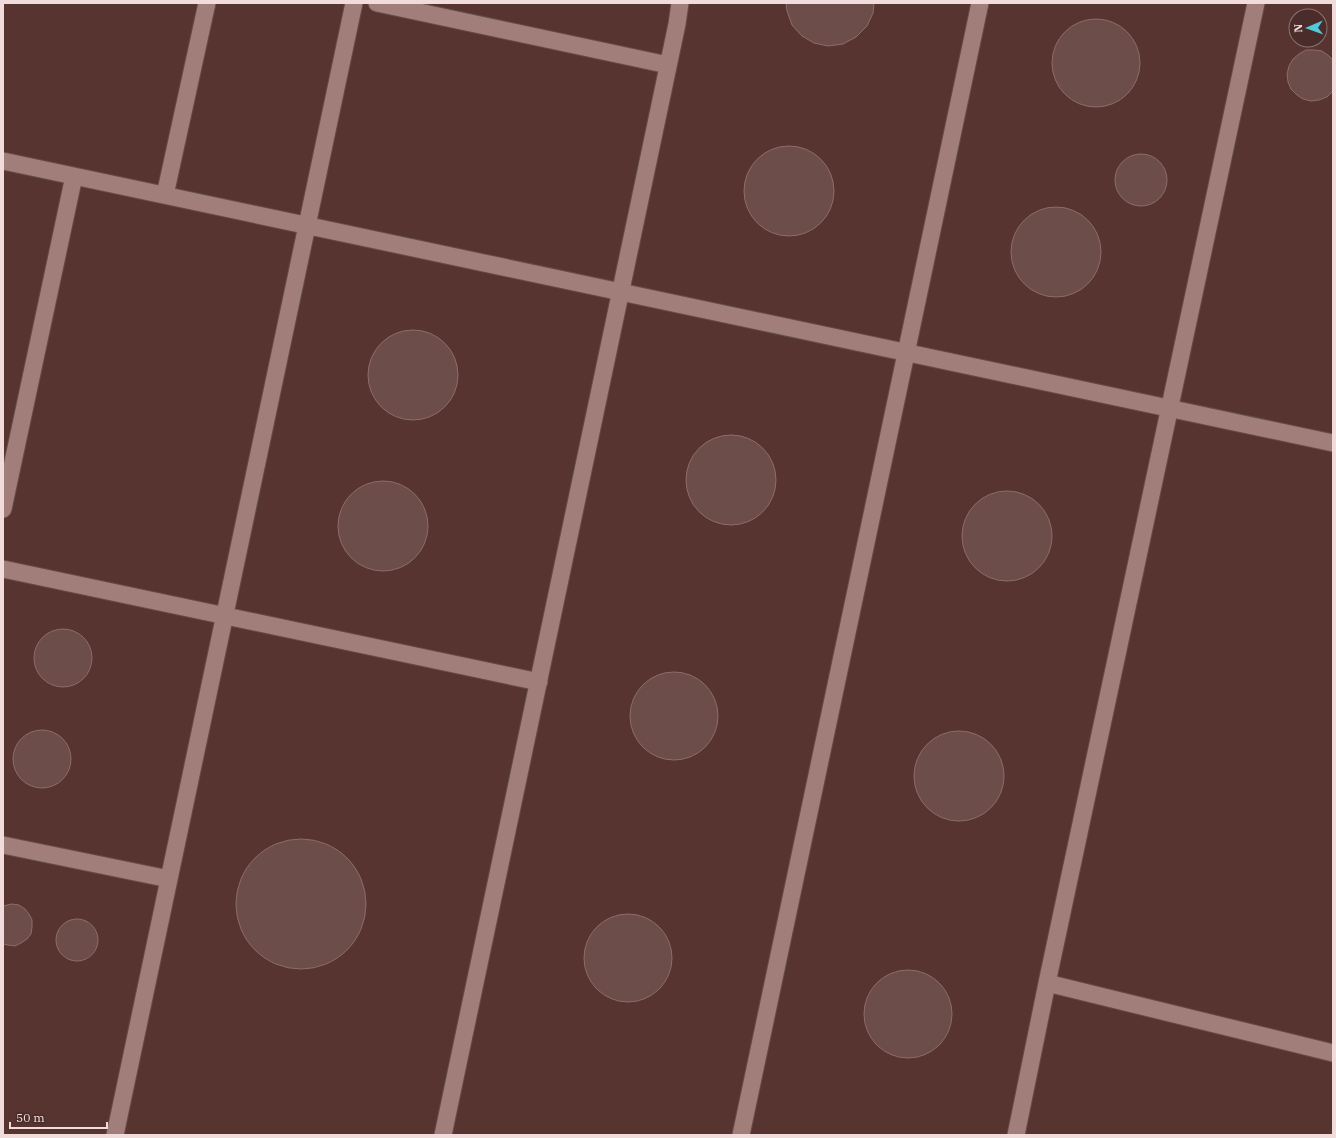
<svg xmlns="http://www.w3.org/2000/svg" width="1336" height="1138" viewBox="0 0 1336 1138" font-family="'IBM Plex Serif',serif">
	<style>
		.built { fill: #583430; fill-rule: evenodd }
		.building { fill: #6d4d49; stroke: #8e6c68 }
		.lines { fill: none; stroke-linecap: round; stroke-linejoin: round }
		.minor-casing { stroke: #654c4a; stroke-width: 19 }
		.minor { stroke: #a17e7a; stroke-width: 17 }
	</style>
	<rect width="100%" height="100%" fill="#4a2d2a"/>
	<path class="built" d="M3,3H1333V1135H3ZM1296,16H1320V40H1296Z"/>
	<path class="building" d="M786,3H874L873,13L867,26L856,37L843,44L828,46L814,43L802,36L792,25L787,11Z
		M1052 63a44 44 0 1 1 88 0a44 44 0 1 1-88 0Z
		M1306,50H1314L1322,51L1329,56L1333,60V91L1327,97L1319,100L1311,101L1303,99L1297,95L1291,89L1288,82L1287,74L1289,66L1293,59L1299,54Z
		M744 191a45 45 0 1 1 90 0a45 45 0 1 1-90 0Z
		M1115 180a26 26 0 1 1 52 0a26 26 0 1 1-52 0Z
		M1011 252a45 45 0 1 1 90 0a45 45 0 1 1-90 0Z
		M368 375a45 45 0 1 1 90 0a45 45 0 1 1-90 0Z
		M686 480a45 45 0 1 1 90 0a45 45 0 1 1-90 0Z
		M338 526a45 45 0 1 1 90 0a45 45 0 1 1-90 0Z
		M962 536a45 45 0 1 1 90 0a45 45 0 1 1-90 0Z
		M34 658a29 29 0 1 1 58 0a29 29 0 1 1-58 0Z
		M630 716a44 44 0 1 1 88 0a44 44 0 1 1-88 0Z
		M13 759a29 29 0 1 1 58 0a29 29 0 1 1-58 0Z
		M914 776a45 45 0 1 1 90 0a45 45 0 1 1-90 0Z
		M236 904a65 65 0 1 1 130 0a65 65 0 1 1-130 0Z
		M12,904L19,905L25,909L29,914L32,920V927L31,934L27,939L21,943L15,946L8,945L3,944V906Z
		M584 958a44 44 0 1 1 88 0a44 44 0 1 1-88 0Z
		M56 940a21 21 0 1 1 42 0a21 21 0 1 1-42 0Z
		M864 1014a44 44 0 1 1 88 0a44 44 0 1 1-88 0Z"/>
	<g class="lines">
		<defs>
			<path id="minor" d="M377,3L668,65
				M3,161L1333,443
				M165,195L207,3
				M3,509L74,176
				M3,569L539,682
				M3,845L169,879
				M1047,983L1333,1053
				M115,1135L354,3
				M443,1135L677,24L680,3
				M741,1135L980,3
				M1016,1135L1047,983L1256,3"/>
		</defs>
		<use href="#minor" class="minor-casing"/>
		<use href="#minor" class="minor"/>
	</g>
	<rect width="1336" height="1138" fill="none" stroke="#f0dcda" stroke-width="8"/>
	<g transform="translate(1308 28) rotate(268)"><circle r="19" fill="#4a2d2a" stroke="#8c7370"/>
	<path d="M0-3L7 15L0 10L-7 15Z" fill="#52cbd9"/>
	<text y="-6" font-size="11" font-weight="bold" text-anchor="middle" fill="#f0dcda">N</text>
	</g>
	<path d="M10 1122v6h97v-6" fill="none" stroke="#f0dcda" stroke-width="2"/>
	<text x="16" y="1122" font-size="12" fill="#f0dcda" stroke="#4a2d2a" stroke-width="3" paint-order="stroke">50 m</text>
</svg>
